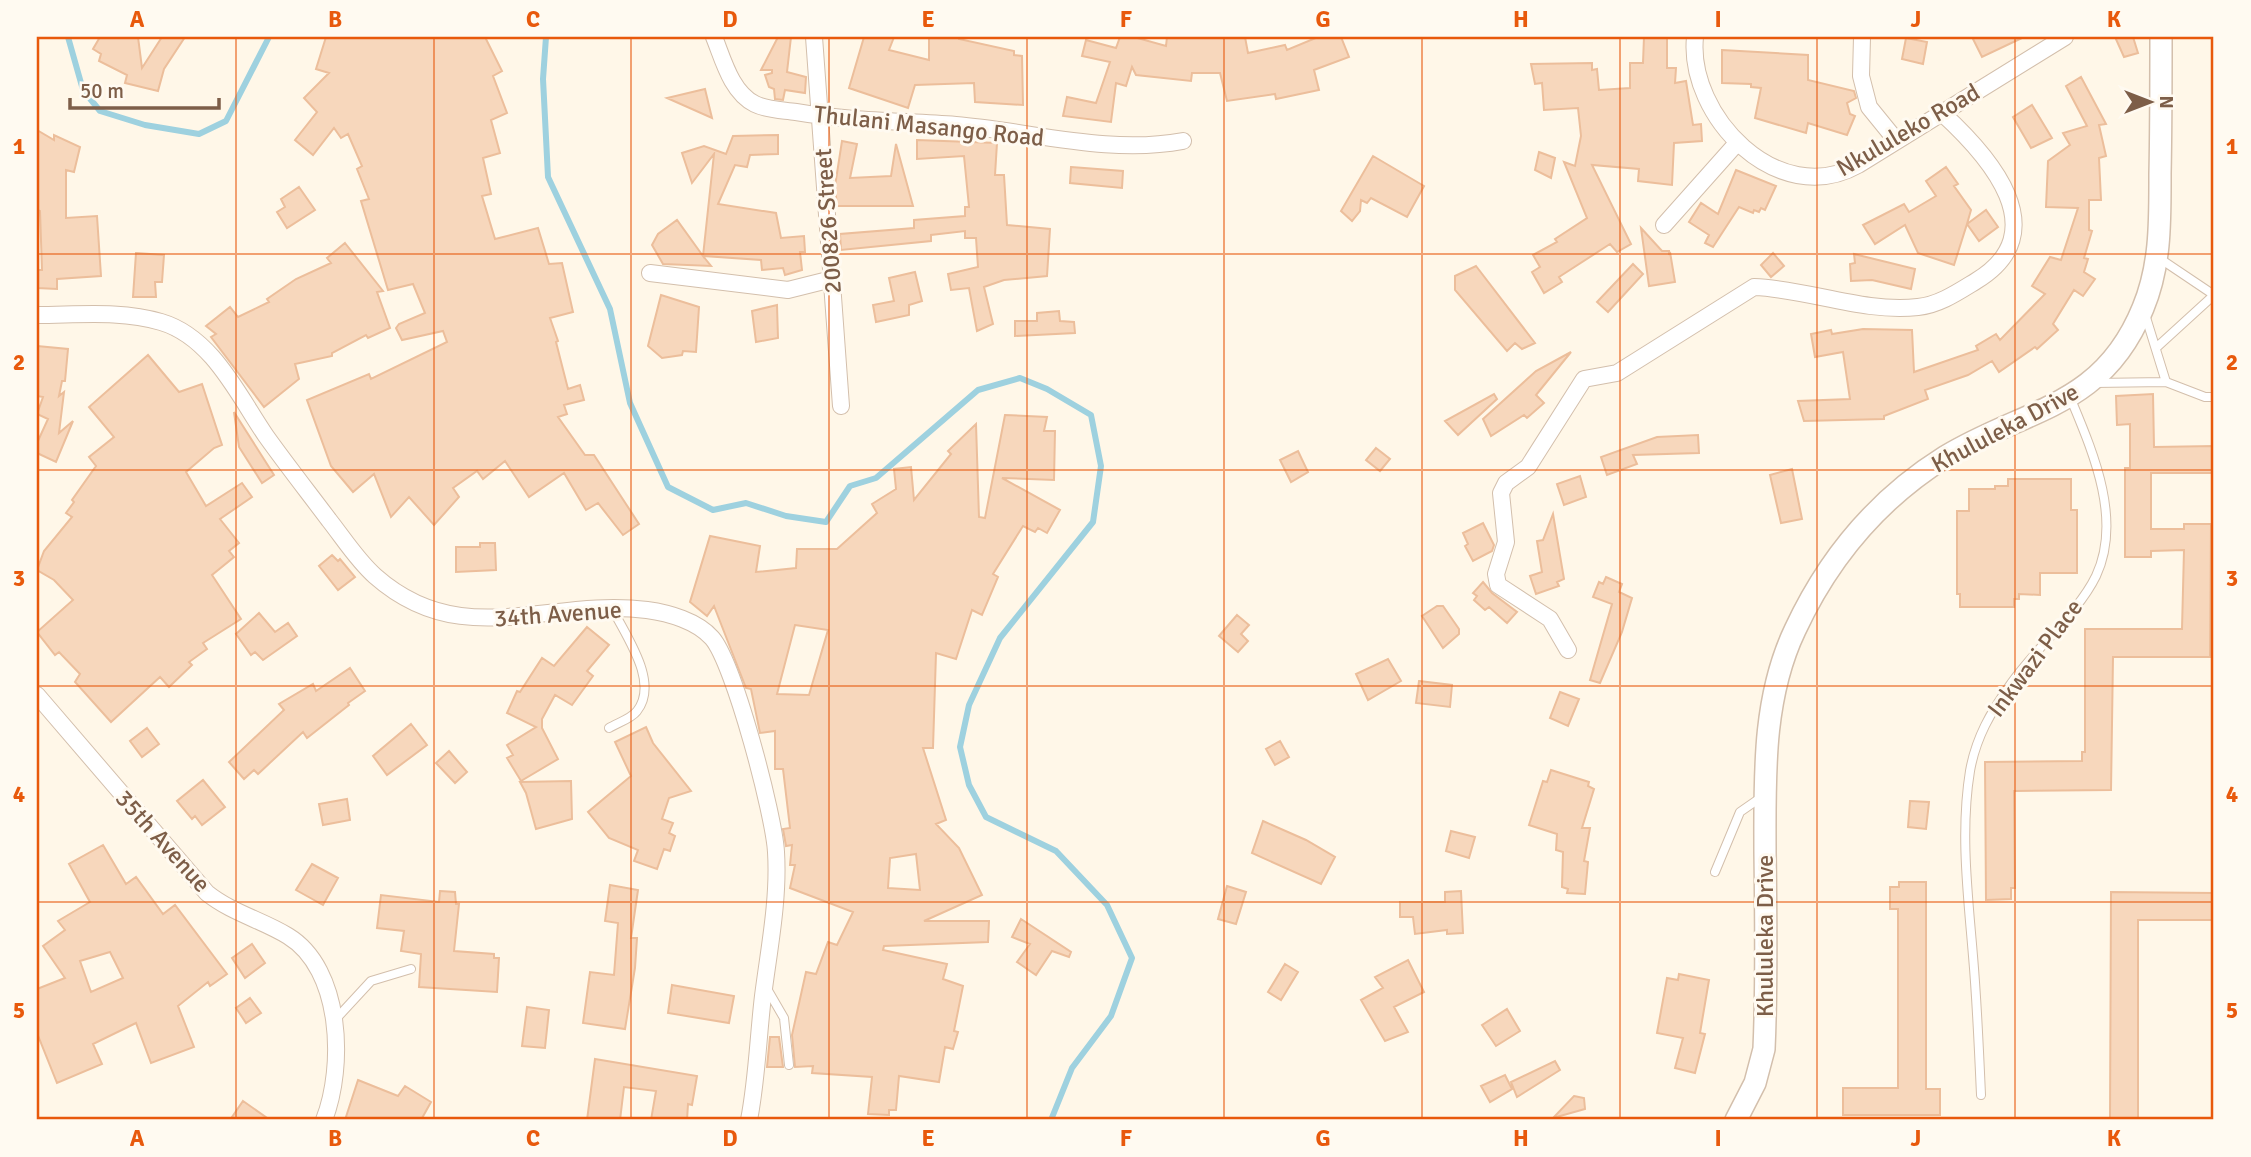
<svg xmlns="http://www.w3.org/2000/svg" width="2251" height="1157" viewBox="0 0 2251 1157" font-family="Signika,sans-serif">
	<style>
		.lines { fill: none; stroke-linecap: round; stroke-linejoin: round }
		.stream { stroke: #9ed1df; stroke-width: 6 }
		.building { fill: #f7d7bc; stroke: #ecbe9b; stroke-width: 2; fill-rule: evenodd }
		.service-casing { stroke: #d3bfac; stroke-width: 10 }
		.minor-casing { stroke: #d3bfac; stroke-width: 18 }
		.tertiary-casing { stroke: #d3bfac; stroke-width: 24 }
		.service { stroke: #fff; stroke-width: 8 }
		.minor { stroke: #fff; stroke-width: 16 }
		.tertiary { stroke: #fff; stroke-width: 21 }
		.grid { fill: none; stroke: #e8590c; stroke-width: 2; stroke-opacity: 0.55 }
		.labels { text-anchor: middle; stroke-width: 6; stroke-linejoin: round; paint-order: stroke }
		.street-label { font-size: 24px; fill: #7d5e48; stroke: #fffaf1 }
		.neatline { fill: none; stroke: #e8590c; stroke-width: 2.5 }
		.grid-label { font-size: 23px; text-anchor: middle; font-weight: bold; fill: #e8590c }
	</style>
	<rect width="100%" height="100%" fill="#fff7e8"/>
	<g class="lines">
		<path class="stream" d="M68,37L83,90L100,111L145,125L199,134L226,121L269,37
			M546,37L543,79L548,177L610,309L630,403L668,487L713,510L746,503L786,516L826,522L850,486L876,478L978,390L1020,378L1047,389L1091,415L1101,466L1093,522L1000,638L969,705L960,747L969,785L986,817L1056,851L1107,905L1132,958L1111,1016L1072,1068L1051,1120"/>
	</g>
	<path class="building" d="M100,37H138L142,68L162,37H185L164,69L158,91L125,83L127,75L99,61L101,54L93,49Z
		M326,37H485L502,71L493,76L507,113L491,120L500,153L483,158L491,194L482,196L495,239L538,228L549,264L562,263L573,312L550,318L558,341L556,342L568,389L580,385L584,400L564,405L567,414L558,417L585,455H594L639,524L623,535L598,503L586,510L564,473L529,497L505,461L483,479L477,471L453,488L459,497L434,525L409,497L391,517L374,474L353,492L331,466L307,400L369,374L371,379L447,342L443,331L402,340L396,328L399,324L425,313L413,284L388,290L361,201L369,199L357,169L362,166L348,134L341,138L334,128L313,155L295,140L317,112L304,98L329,73L316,69Z
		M778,37H791L787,72L806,77L805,93L785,90L783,100L775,99L774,89L769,87L765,75L772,73V70H761Z
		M864,37H894L889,50L929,60V37H959V39L1014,51V55L1022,56L1023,105L975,102L974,83L915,85L908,108L849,88Z
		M1120,37H1134L1166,46L1167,37H1245L1248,53L1285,45L1287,50L1318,37H1341L1349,57L1314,70L1319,90L1276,99L1275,94L1227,101L1220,73H1192L1191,81L1136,75L1132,67L1126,86L1116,83L1111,122L1063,116L1067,97L1096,103L1110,62L1082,56L1086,40L1116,48Z
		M1644,37H1667V68H1676L1675,83L1686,81L1693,125L1701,124L1702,141L1674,143L1672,185L1638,181L1639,169L1592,165L1631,244L1617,252L1610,244L1559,277L1562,282L1544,293L1532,272L1540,267L1533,255L1557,242L1555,239L1587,218L1564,162L1575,166L1581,136L1578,108L1544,110L1542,83L1535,84L1531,64L1592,63V70L1597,69L1599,90L1630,88V63H1643Z
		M1972,37H2024L1982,57Z
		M2115,37H2133L2138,53L2124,57Z
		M1906,38L1927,42L1923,64L1902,59Z
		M1722,50L1808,55V80L1854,91L1856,98L1847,103L1850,114L1855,116L1847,135L1808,123L1806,133L1755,118L1761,88L1751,87V84L1722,83Z
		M2081,77L2106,124L2099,125L2106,156L2099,158L2101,200H2089V230L2092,231L2084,258L2088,259L2084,272L2095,279L2083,296L2074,290L2053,324L2058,330L2037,349L2035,347L1999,372L1992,361L1968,375L1925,390L1928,399L1884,416V419L1804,421L1798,401L1850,399L1843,352L1815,357L1811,334L1831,330L1832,334L1863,329L1912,330L1914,372L1978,350L1976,346L1996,334L2000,340L2045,294L2032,286L2050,257L2061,260L2078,208L2046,207L2048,161L2070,145L2063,133L2087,126L2066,86Z
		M705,89L712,118L667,98Z
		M2032,105L2052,138L2031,148L2013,117Z
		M37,130L54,140V135L80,147L74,172L66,170V218L97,216L101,276L57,279V289L37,288V270H42L40,211L37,210Z
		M778,135V154L750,155L747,167L735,165L718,204L776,213L781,238L804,236L805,252H800L802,270L785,275L783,268L762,270L761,260L703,256L711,266L663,264L652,245L658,234L677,220L703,256L714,154L692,183L682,153L704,146L726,154L733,136Z
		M917,140L997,143L995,175H1004L1007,225L1050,229L1047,276L1004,280L984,287L993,324L977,331L969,288L951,290L948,274L978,267L976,238H965V231L931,235V241L841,250L840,234L914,228V220L965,216V207H969L964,156L917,159Z
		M842,141L857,144L850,178L891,176L896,144L913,206H837L835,186Z
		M1539,152L1555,158L1551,178L1535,170Z
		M1373,156L1424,186L1407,217L1371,198L1367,203L1361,200L1360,211L1352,221L1341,211Z
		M1071,167L1123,171L1122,188L1070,183Z
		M1946,167L1958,184L1954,186L1971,210L1967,224L1986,210L1998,227L1979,241L1967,224L1954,265L1918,253L1905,225L1875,244L1863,225L1904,204L1909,212L1936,196L1926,181Z
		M1736,170L1776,186L1765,210L1761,208L1759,212L1754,210L1753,213L1739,207L1713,247L1705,243L1709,235L1689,222L1701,203L1718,214Z
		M299,187L315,210L287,228L277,212L285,207L281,199Z
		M1641,228L1662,251H1669V255L1670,252L1675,282L1649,286Z
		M345,243L383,291L377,292L390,328L368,338L366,335L332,353V356L295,364L299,379L264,407L211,337L216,334L206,326L230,307L238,317L269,302L267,299L296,279L331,263L327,258Z
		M136,253L164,255L162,282H155L156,297H133Z
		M1773,253L1784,266L1771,277L1761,265Z
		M1854,254L1915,269L1911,289L1872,280L1851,281L1850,264L1855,263Z
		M1633,264L1643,274L1608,312L1597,302Z
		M1476,266L1535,343L1522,349L1515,343L1507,351L1455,290V276Z
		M915,272L922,301L909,305V315L876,322L873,305L894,301L889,278Z
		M661,295L699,307L696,352L683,351L682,355L662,358L648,346Z
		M777,305L778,338L756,342L752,311Z
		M1059,311L1060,321L1074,322L1075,333L1015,336V321H1037V313Z
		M37,346L68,349L65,381H62L59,396L64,392L59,433L73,421L56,462L37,453V443L48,419L37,414L43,397L37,396Z
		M1571,352L1536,395L1544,403L1527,418L1524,415L1491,436L1483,419L1536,371Z
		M148,355L179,392L202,384L222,445L214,448L186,472L206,506L242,483L252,497L220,519L239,543L229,551L234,557L212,575L241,619L203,643L207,649L189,662L192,665L169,687L160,677L111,722L75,682L80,674L59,652L55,655L37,632L73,600L54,580L37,570L44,551L72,517L66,513L74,502L72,500L96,466L89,457L114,437L89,407Z
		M1494,394L1497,399L1458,435L1445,421Z
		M2153,394L2154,447L2214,446V473H2151V529H2184V524H2211L2210,657H2113L2111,790L2014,791L2015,888H2011V899L1986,900L1985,762L2082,761V752H2085V629H2182L2184,550L2151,551V557H2125V468H2130V424L2117,425L2116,396Z
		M234,412L274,475L262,483L239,447Z
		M1005,415L1047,417L1044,431H1055L1054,480L1002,478L1060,510L1047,533L1038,528L1035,532L1023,526L993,574L998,577L982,615L972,610L956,659L936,653L933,748H923L946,820L936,824L959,848L982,895L924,921H989L988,942L884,946L883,950L947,964L943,979L963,986L954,1031L958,1032L953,1049L945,1047L939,1082L899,1076L896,1110H889V1115L868,1114L872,1077L812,1073L813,1066L795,1067L792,1035L806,972L816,974L828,942L837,945L853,912L790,888L795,865H790L792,845L786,846L783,829L790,828L783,769H775V731L760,733L751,689L746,688L714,606L707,616L690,602L710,536L760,546L756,572L796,568L797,549H837L877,513L872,504L896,489L894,469L911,467L914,500L951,454L948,451L976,424L979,517L985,518ZM795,625L828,630L809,695L777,694ZM916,854L920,890L888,888L890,858Z
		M1698,435L1699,453L1633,455L1637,464L1607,475L1601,457L1657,437Z
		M1376,448L1390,459L1380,471L1366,460Z
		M1298,451L1308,472L1291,482L1280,460Z
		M1792,469L1802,519L1781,523L1770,475Z
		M1580,476L1586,497L1564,505L1557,484Z
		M2008,479H2071V510H2077V573H2040V595L2019,594V599H2014V607H1960V594H1957V511H1969V489H1995V486H2008Z
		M1553,514L1564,579L1557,582L1559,586L1536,594L1530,576L1542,572L1537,541L1543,540Z
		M1483,523L1494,545L1492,551L1473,561L1465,546L1468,544L1463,533Z
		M480,543H495L496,570L456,572V547H480Z
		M332,555L338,561L340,559L355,577L338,590L319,566Z
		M1606,577L1622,584L1619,592L1632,598L1622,632L1600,683L1590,680L1612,604L1593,597L1599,582L1603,584Z
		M1483,582L1492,593L1517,612L1507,623L1489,607L1485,610L1474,600L1477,596L1473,593Z
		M1437,606H1443L1459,629V634L1443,648L1422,616Z
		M259,613L275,632L288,623L297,636L263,660L255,652L251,655L236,634Z
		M1237,615L1249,625L1241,634L1248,641L1238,652L1219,636Z
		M587,627L609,645L587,671L593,676L572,705L555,695L542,719V728L558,759L521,781L507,758L513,755L507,745L536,727L507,713L517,691L520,692L542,658L554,666Z
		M1388,659L1401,681L1368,700L1356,674Z
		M350,668L365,691L348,703L349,705L307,738L303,732L258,774L254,770L244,779L229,762L284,710L279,704L313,684L316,691Z
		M1419,681L1452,685L1450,707L1416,703Z
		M1560,692L1579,699L1568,726L1550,718Z
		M411,724L427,745L387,775L373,756Z
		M646,727L653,743L691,791L669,798L662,819L673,823L669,833L675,836L670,851L664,849L657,869L634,861L638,850L609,838L588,812L631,776L615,742Z
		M147,728L159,744L142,757L130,741Z
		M1280,741L1289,757L1275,765L1266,749Z
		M449,751L467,772L455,783L436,763Z
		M1551,770L1589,782L1588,786L1594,789L1582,828H1590L1584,861L1588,862L1585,894L1567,893L1568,889L1562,887L1563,852L1556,850L1557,834L1529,825L1543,781L1547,782Z
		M203,780L225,807L202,825L195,816L192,819L177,801Z
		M571,781L572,819L536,829L526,793L520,782Z
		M347,799L350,820L323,825L319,804Z
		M1910,801L1929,802L1926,829L1908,827Z
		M1263,821L1306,840L1335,857L1321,884L1252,853Z
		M1451,831L1475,837L1469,858L1446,851Z
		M103,845L126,884L136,877L163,914L175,905L227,974L210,986L208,982L178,1006L194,1047L151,1063L136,1023L93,1044L102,1064L57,1083L37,1033V989L65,978L43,946L65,930L58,921L90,902L69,864ZM110,952L123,978L91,992L80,961Z
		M312,864L338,878L323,905L296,890Z
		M1899,882H1926V1089H1940V1115H1843V1088H1898V909H1890V887H1899Z
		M610,885L638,890L631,938H637L635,968L625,1029L583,1023L590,972L614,975L618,923L605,921Z
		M1227,886L1246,892L1236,924L1218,919Z
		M440,891L455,892L456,904H459L454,951L494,954V958H499L497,992L419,987L421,954L401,951L404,931L377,928L381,895L439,902Z
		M1461,891L1463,933L1447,934V930L1415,934L1413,917H1400V902H1445V892Z
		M2111,892L2214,893V920H2138V1120H2110Z
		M1021,919L1071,952L1069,957L1052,951L1036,975L1017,962L1030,944L1012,937Z
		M252,944L265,963L245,978L232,958Z
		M1408,960L1424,992L1394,1007L1408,1032L1385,1041L1361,1000L1383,988L1375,977Z
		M1285,964L1298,972L1281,1000L1268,992Z
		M1679,974L1709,980L1700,1033L1705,1034L1695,1073L1675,1068L1683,1038L1657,1033L1667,978L1678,980Z
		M672,985L734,996L729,1023L668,1013Z
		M250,998L261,1013L246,1023L236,1008Z
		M527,1007L549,1010L545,1048L522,1046Z
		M1507,1009L1520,1031L1496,1046L1482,1025Z
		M770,1037H779L783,1067H767Z
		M595,1059L697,1076L692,1105L688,1104L687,1120H651L656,1091L624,1087L620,1120H587Z
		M1555,1061L1560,1070L1517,1097L1511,1082Z
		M1505,1075L1512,1089L1490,1102L1481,1086Z
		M358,1080L398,1096L405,1086L431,1102L421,1120H345Z
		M1574,1096L1584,1098L1585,1109L1553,1118Z
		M243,1101L270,1120H230Z"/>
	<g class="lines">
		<defs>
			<path id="service" d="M2159,258L2214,295
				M2144,311L2166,382
				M2157,347L2214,295
				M2094,383L2166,382L2205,397H2214
				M609,728C617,723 631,719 637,711C660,682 625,635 612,608
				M1715,872L1740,812L1763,796
				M766,987L784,1018L789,1065
				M335,1020L371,981L411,969
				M1981,1095C1979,1049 1977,1002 1973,956C1968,895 1960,832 1970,771C1976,737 1991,712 2010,685C2034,650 2078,613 2096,576C2123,519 2092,450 2070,397"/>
			<path id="minor" d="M714,37C723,59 731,92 755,104C767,110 783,110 796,112C849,121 902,121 956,125C1030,131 1108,155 1183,141
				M814,37L841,406
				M1695,37C1687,116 1778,210 1858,165L2065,37
				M1862,37L1861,76L1869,107L1895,139
				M1664,225L1737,143
				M650,273L788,290L832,279
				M37,315C77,315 122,310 161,322C212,337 238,395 266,436C286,464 308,492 329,520C344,539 357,560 375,576C462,653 548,597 647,610C669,613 697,621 712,638C734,663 774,815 776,852C779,899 769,949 763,996C758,1038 757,1079 749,1120
				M1568,650L1550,619L1498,585L1496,574L1506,542L1501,493L1506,483L1528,467L1584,379L1617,373L1754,287C1809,289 1862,313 1918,307C1939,305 1958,292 1976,281C2057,232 1989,156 1942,113
				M37,695L207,893C232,913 262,920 288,936C342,969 345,1066 324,1120"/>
			<path id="tertiary" d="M1736,1120L1755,1083L1764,1049C1767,983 1766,918 1765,852C1765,778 1762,699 1795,630C1828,559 1878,499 1945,457C2025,408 2102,409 2143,308C2161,265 2160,220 2160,174C2161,128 2161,82 2161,37"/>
		</defs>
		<use href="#service" class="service-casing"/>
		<use href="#minor" class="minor-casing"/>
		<use href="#tertiary" class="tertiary-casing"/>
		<use href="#service" class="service"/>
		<use href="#minor" class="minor"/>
		<use href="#tertiary" class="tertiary"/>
	</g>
	<path class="grid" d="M236,37V1120M434,37V1120M631,37V1120M829,37V1120M1027,37V1120M1224,37V1120M1422,37V1120M1620,37V1120M1817,37V1120M2015,37V1120M37,254H2214M37,470H2214M37,686H2214M37,902H2214"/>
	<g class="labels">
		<g class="street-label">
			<text transform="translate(929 126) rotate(6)" y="8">Thulani Masango Road</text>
			<text transform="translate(1908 130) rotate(-30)" y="8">Nkululeko Road</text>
			<text transform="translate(828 221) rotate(-94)" y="8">200826 Street</text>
			<text transform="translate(2005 428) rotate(-28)" y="8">Khululeka Drive</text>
			<text transform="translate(558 614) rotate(-4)" y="8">34th Avenue</text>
			<text transform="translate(2035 658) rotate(-53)" y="8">Inkwazi Place</text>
			<text transform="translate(163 841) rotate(48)" y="8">35th Avenue</text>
			<text transform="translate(1765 936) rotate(-90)" y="8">Khululeka Drive</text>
		</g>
	</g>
	<rect width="2251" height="1157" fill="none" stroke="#fffaf1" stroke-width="77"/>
	<g transform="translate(2150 102) rotate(90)" stroke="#fffaf1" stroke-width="5" paint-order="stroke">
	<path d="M0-5L12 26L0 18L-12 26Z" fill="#7d5e48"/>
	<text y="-10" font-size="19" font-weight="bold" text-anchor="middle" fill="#7d5e48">N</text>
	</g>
	<path d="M70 98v10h149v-10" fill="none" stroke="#7d5e48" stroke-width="3.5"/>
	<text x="80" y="98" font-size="21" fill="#7d5e48" stroke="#fffaf1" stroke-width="5" paint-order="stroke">50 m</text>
	<rect x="38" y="38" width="2174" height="1080" class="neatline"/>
	<g class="grid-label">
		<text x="137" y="27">A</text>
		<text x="335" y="27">B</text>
		<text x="533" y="27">C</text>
		<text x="730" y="27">D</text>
		<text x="928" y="27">E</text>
		<text x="1126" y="27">F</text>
		<text x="1323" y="27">G</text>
		<text x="1521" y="27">H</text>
		<text x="1718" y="27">I</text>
		<text x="1916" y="27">J</text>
		<text x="2114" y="27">K</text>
		<text x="19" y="154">1</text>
		<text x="2232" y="154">1</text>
		<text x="19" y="370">2</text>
		<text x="2232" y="370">2</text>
		<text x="19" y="586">3</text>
		<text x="2232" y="586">3</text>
		<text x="19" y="802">4</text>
		<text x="2232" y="802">4</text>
		<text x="19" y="1018">5</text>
		<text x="2232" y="1018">5</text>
		<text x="137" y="1146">A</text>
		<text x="335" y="1146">B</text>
		<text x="533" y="1146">C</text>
		<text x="730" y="1146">D</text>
		<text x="928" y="1146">E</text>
		<text x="1126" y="1146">F</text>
		<text x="1323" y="1146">G</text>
		<text x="1521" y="1146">H</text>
		<text x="1718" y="1146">I</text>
		<text x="1916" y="1146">J</text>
		<text x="2114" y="1146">K</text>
	</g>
</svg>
